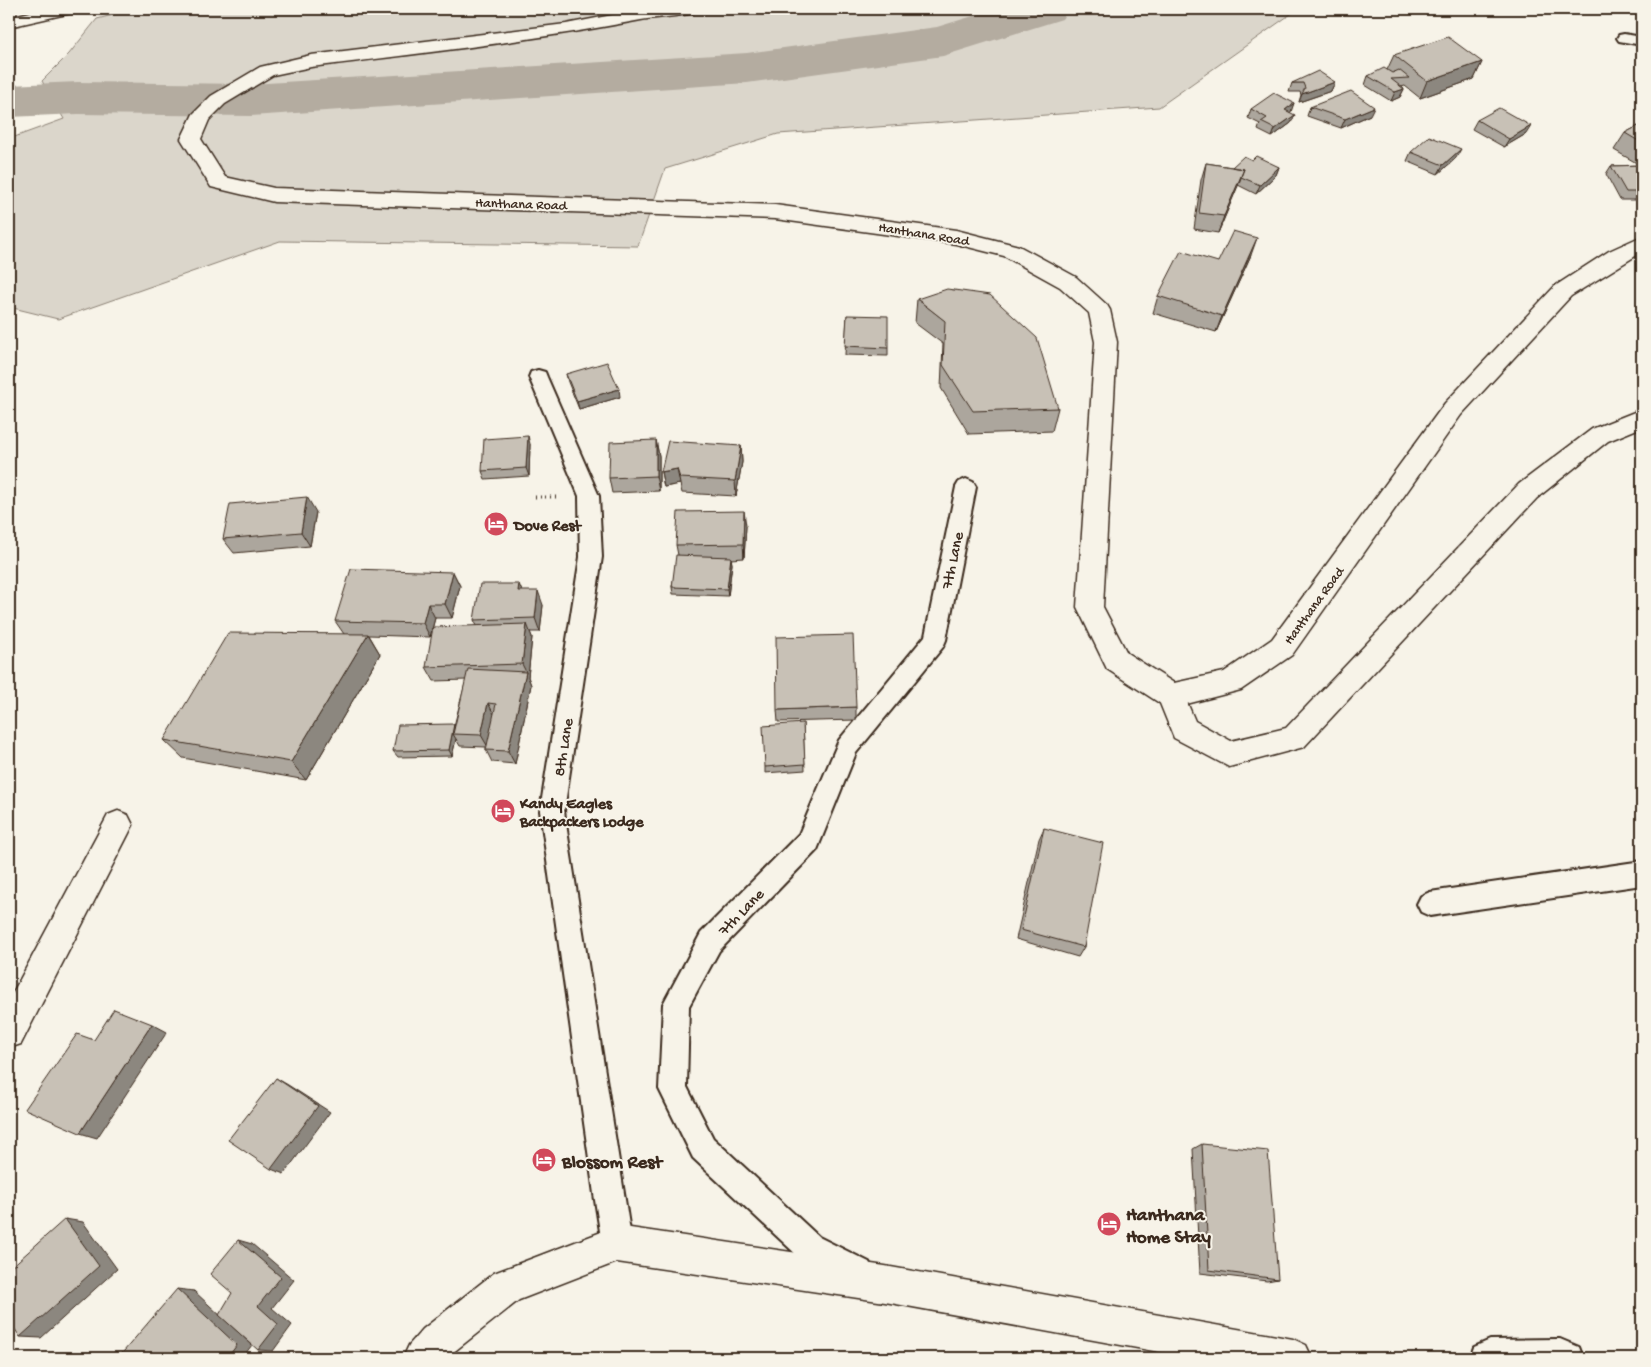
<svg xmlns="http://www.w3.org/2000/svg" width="1651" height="1367" viewBox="0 0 1651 1367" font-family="'Gochi Hand',sans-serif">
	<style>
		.green { fill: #dbd6cb; stroke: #8b8074 }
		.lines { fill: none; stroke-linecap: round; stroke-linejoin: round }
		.river { fill: #b4aca0; fill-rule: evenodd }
		.service-casing { stroke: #3b2a1e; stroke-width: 4 }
		.minor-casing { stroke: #3b2a1e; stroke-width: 3 }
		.tertiary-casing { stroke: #3b2a1e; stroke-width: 3 }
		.path { stroke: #3b2a1e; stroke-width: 3; stroke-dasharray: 1 4; stroke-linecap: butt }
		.service { fill: #f7f3e8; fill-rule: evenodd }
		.minor { fill: #f7f3e8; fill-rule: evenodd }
		.tertiary { fill: #f7f3e8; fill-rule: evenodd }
		.wall { fill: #aca69d; stroke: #3b2a1e }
		.shaded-wall { fill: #8c877f; stroke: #3b2a1e }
		.building { fill: #c8c1b6; stroke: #3b2a1e }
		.labels { text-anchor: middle; stroke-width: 4; stroke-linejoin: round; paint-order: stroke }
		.far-street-label { font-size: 14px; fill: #3b2a1e; stroke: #f7f3e8 }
		.poi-label { font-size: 16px; font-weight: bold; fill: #3b2a1e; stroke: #f7f3e8; text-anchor: start }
		.street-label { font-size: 16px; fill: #3b2a1e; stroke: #f7f3e8 }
		.near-poi-label { font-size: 19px; font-weight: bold; fill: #3b2a1e; stroke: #f7f3e8; text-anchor: start }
	</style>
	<rect width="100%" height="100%" fill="#f7f3e8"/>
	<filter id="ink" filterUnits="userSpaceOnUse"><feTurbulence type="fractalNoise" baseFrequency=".02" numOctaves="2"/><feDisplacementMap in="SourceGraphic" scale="10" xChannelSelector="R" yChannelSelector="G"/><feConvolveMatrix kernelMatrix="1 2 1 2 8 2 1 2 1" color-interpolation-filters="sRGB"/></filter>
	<g filter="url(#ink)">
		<path class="green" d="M136,9H1298L1159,107L778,134L665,169L638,246L280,241L58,319L9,307V139L64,119L42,81L69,54L97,19Z"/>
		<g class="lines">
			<path class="river" d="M996,9H1069L1062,19L943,56L747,83L251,116L78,114L9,117V85L78,82L251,84L747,53L937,27Z"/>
			<defs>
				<path id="service" d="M1624,34L1642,37V45L1619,41L1617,38L1619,35Z
					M538,370L545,372L547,377L599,496L602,557L564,811L632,1244L627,1254L617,1259L607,1254L602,1244L594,1194L540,811L580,557L579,496L529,377L531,372Z
					M966,479L973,482L976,487L946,640L943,647L856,753L817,850L719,951L689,1006L687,1087L713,1138L819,1237L869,1262L874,1272L869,1282L859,1287L799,1257L693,1158L659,1089L663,1004L701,933L799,834L839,740L925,636L956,487L959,482Z
					M1642,861V885L1430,916L1421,912L1417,904L1421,896L1430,892Z
					M1560,1339L1579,1347L1583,1358H1470L1474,1347L1490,1340Z"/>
				<path id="minor" d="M43,9H74L71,13L9,27V17Z
					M1642,409V427L1608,441L1537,498L1304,747L1229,767L1174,738L1157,696L1161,688L1171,684L1181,688L1195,721L1231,741L1286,728L1519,484L1592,429Z
					M118,811L128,815L133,825L128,835L21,1044L9,1048V1000L108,815Z
					M617,1226L885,1266L1293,1339L1306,1345L1312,1358H1192L885,1302L617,1262L519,1300L446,1358H403L409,1345L423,1329L494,1273Z"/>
				<path id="tertiary" d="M643,9H696L693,13C676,17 658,17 641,20C532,41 421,53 311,67L273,75L225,104L209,120L201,139L225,177L274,188L775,205L956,230L1019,246L1076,277L1107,305L1110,310L1117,342L1103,607L1127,653L1174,683L1224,672L1272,639L1445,403L1555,286L1609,251L1642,236V252L1571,296L1461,415L1292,655L1241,690L1171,708L1161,704L1107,669L1077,607L1095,342L1089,313L1060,287L1004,256L956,244L775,219L274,202L211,187L181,139L193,114L211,96L260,67L311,55L566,24Z"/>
			</defs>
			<use href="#service" class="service-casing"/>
			<use href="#minor" class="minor-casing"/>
			<use href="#tertiary" class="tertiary-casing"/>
			<path class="path" d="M535,497H556"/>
			<use href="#service" class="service"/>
			<use href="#minor" class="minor"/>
			<use href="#tertiary" class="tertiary"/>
		</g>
		<path class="wall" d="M1394,55L1482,62L1474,79L1420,98L1405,86L1401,87L1404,89L1400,97L1391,101L1365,85L1368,76L1387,70Z
			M1335,82L1331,91L1299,102L1301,95L1300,92H1289L1292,83Z
			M1294,103L1290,112L1291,123L1272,137L1258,130L1260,124L1248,118L1251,109Z
			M1310,107L1370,115L1341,128L1307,116Z
			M1477,120L1526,134L1504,147L1472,129Z
			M1642,124V200H1620L1606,174L1611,166L1640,165L1614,150L1625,133Z
			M1411,152L1456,158L1438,174L1407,161Z
			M1252,160L1279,167L1276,175L1256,194L1238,185L1218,233L1194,229L1201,180L1206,163L1232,167Z
			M1251,255L1216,332L1153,313L1158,296L1218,262Z
			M917,299L1058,408L1052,431L969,434L941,388L943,344L915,323Z
			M847,315L888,348V356L845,355Z
			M566,374L620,397L579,409L568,382Z
			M656,440L659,456V491L612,493L609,478Z
			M530,444L529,476L485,479L482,471Z
			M741,446L742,462L736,496L682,493L680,484L664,487L661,472Z
			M316,512L310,546L234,553L223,539Z
			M746,526L744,558L731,559L732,564L728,596L673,594L672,587L678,555L676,545Z
			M453,572L460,586L452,618H435L430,637L369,635L380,654L306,780L183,758L164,740L344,634L335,621Z
			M522,591L543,605L540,632H530L532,637L528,677L531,685L515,764L492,762L486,750V747L460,746L456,739L452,756L398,757L393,751L454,724V726L466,680L434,681L426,667L477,626L474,620Z
			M856,707V720L778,722L777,710Z
			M803,723L805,770L765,773V767Z
			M1044,828L1084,947L1078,957L1016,939L1039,839Z
			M1202,1144L1278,1279L1267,1281L1200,1273L1193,1149Z"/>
		<path class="shaded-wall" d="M1482,62L1474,79L1420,98L1427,81Z
			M1335,82L1331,91L1299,102L1302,94Z
			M1404,89L1400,97L1391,101L1395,92Z
			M1294,103L1291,112L1282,118L1285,110Z
			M1374,107L1370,115L1341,128L1345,119Z
			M1295,115L1291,123L1272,137L1275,129Z
			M1531,126L1526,134L1504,147L1509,139Z
			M1461,149L1456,158L1438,174L1443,165Z
			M1279,167L1276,175L1256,194L1260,185Z
			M1244,169L1238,186L1218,233L1224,216Z
			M1257,238L1251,255L1216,332L1222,316Z
			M619,389L620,397L579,409L577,401Z
			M528,436L530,444L529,476L526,468Z
			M656,440L659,456V491L656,476Z
			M741,446L742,462L736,496L735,481Z
			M677,469L680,484L664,487L661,472Z
			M307,497L316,512L310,546L301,532Z
			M744,511L746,526L744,558L743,544Z
			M731,557L732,564L728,596L727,589Z
			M453,572L460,586L452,618L445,604Z
			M519,584L525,598L518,591Z
			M538,591L543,605L540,632L535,618Z
			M428,604L435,618L430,637L423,623Z
			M527,624L532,637L528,677L531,685L515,764L508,751L526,672L522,664Z
			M368,634L380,654L306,780L291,762Z
			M488,703L495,716L488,747L481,735Z
			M454,724L457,730L453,734L456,739L452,756L449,750Z
			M152,1024L167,1032L97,1138L80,1133Z
			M276,1078L288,1085L330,1112L284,1174L271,1169Z
			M65,1219L83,1222L117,1269L41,1338L20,1337Z
			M238,1240L252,1244L294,1280L272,1308L292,1325L273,1351L258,1350Z
			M177,1289L194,1291L252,1345L242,1358H227Z"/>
		<path class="building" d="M1448,37L1482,62L1427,81L1394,55Z
			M1384,68L1392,73L1399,70L1409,78L1391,79L1404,89L1395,92L1368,76Z
			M1318,71L1335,82L1302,94L1305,88L1303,83H1292Z
			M1351,91L1374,107L1345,119L1310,107Z
			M1274,93L1294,103L1285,110L1295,115L1275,129L1261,122L1267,118L1251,109Z
			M1499,108L1531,126L1509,139L1477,120Z
			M1642,124V143L1625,133Z
			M1429,136L1461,149L1443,165L1411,152Z
			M1244,156L1252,160L1256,156L1279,167L1260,185L1241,177L1244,169L1232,167Z
			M1206,163L1244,169L1224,216L1199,213Z
			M1642,165V192H1626L1611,166Z
			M1233,231L1257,238L1222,316L1158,296L1181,251L1218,262Z
			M947,289L990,295L1037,338L1058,408L973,411L943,365L945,321L917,299Z
			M847,315L888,316V348L845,346Z
			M607,362L619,389L577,401L566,374Z
			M528,436L526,468L482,471L484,439Z
			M656,440V476L609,478L610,442Z
			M668,441L741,446L735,481L680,478L677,469L661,472Z
			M307,497L301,532L223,539L230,504Z
			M744,511L743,544L676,545L678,512Z
			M676,555L731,557L727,589L672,587Z
			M351,569L453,572L445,604H428L423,623L335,621Z
			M480,584H519L518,591H538L535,618L474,620Z
			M527,624L522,664L426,667L433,627Z
			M228,633L368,634L291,762L164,740Z
			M853,635L856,707L777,710L776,637Z
			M468,669L526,672L508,751L486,750L496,704L488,703L481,735L453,734Z
			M803,723L805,764L765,767L763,726Z
			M454,724L449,750L393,751L398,725Z
			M1044,828L1103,843L1084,947L1021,930Z
			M114,1009L152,1024L80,1133L25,1109L77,1034L94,1040Z
			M276,1078L318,1106L271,1169L228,1140Z
			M1202,1144L1268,1151L1278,1279L1209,1270Z
			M65,1219L99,1266L20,1337L9,1320V1269Z
			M238,1240L281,1277L258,1306L278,1324L258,1350L219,1315L232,1293L210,1274Z
			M177,1289L237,1345L227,1358H118Z"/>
	</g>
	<defs>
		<symbol id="hotel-disc" viewBox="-11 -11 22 22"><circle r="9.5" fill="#d1495b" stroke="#f7f3e8"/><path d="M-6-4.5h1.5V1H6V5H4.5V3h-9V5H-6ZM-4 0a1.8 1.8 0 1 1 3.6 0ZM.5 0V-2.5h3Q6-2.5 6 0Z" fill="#fff"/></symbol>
	</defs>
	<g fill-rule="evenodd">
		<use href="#hotel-disc" x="482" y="510" width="28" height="28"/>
		<use href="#hotel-disc" x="489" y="797" width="28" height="28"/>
		<use href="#hotel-disc" x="530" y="1146" width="28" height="28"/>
		<use href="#hotel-disc" x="1095" y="1210" width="28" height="28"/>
	</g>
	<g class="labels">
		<g class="far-street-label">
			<text transform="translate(521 203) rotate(2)" y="5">Hanthana Road</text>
			<text transform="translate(924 233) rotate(9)" y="5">Hanthana Road</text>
			<text transform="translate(1313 605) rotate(-54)" y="5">Hanthana Road</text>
		</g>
		<g class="poi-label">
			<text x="514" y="530">Dove Rest</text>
			<text x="520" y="808">Kandy Eagles<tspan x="520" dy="18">Backpackers Lodge</tspan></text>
		</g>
		<g class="street-label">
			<text transform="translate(951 560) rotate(-78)" y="6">7th Lane</text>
			<text transform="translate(562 747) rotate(-81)" y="6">8th Lane</text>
			<text transform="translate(740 911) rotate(-46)" y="6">7th Lane</text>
		</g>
		<g class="near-poi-label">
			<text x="562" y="1167">Blossom Rest</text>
			<text x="1126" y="1220">Hanthana<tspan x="1126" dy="22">Home Stay</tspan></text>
		</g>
	</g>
	<rect width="1651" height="1367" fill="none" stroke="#f7f3e8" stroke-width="30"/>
	<rect x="15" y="15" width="1621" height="1337" fill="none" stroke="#3b2a1e" stroke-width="2" filter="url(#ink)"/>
</svg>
